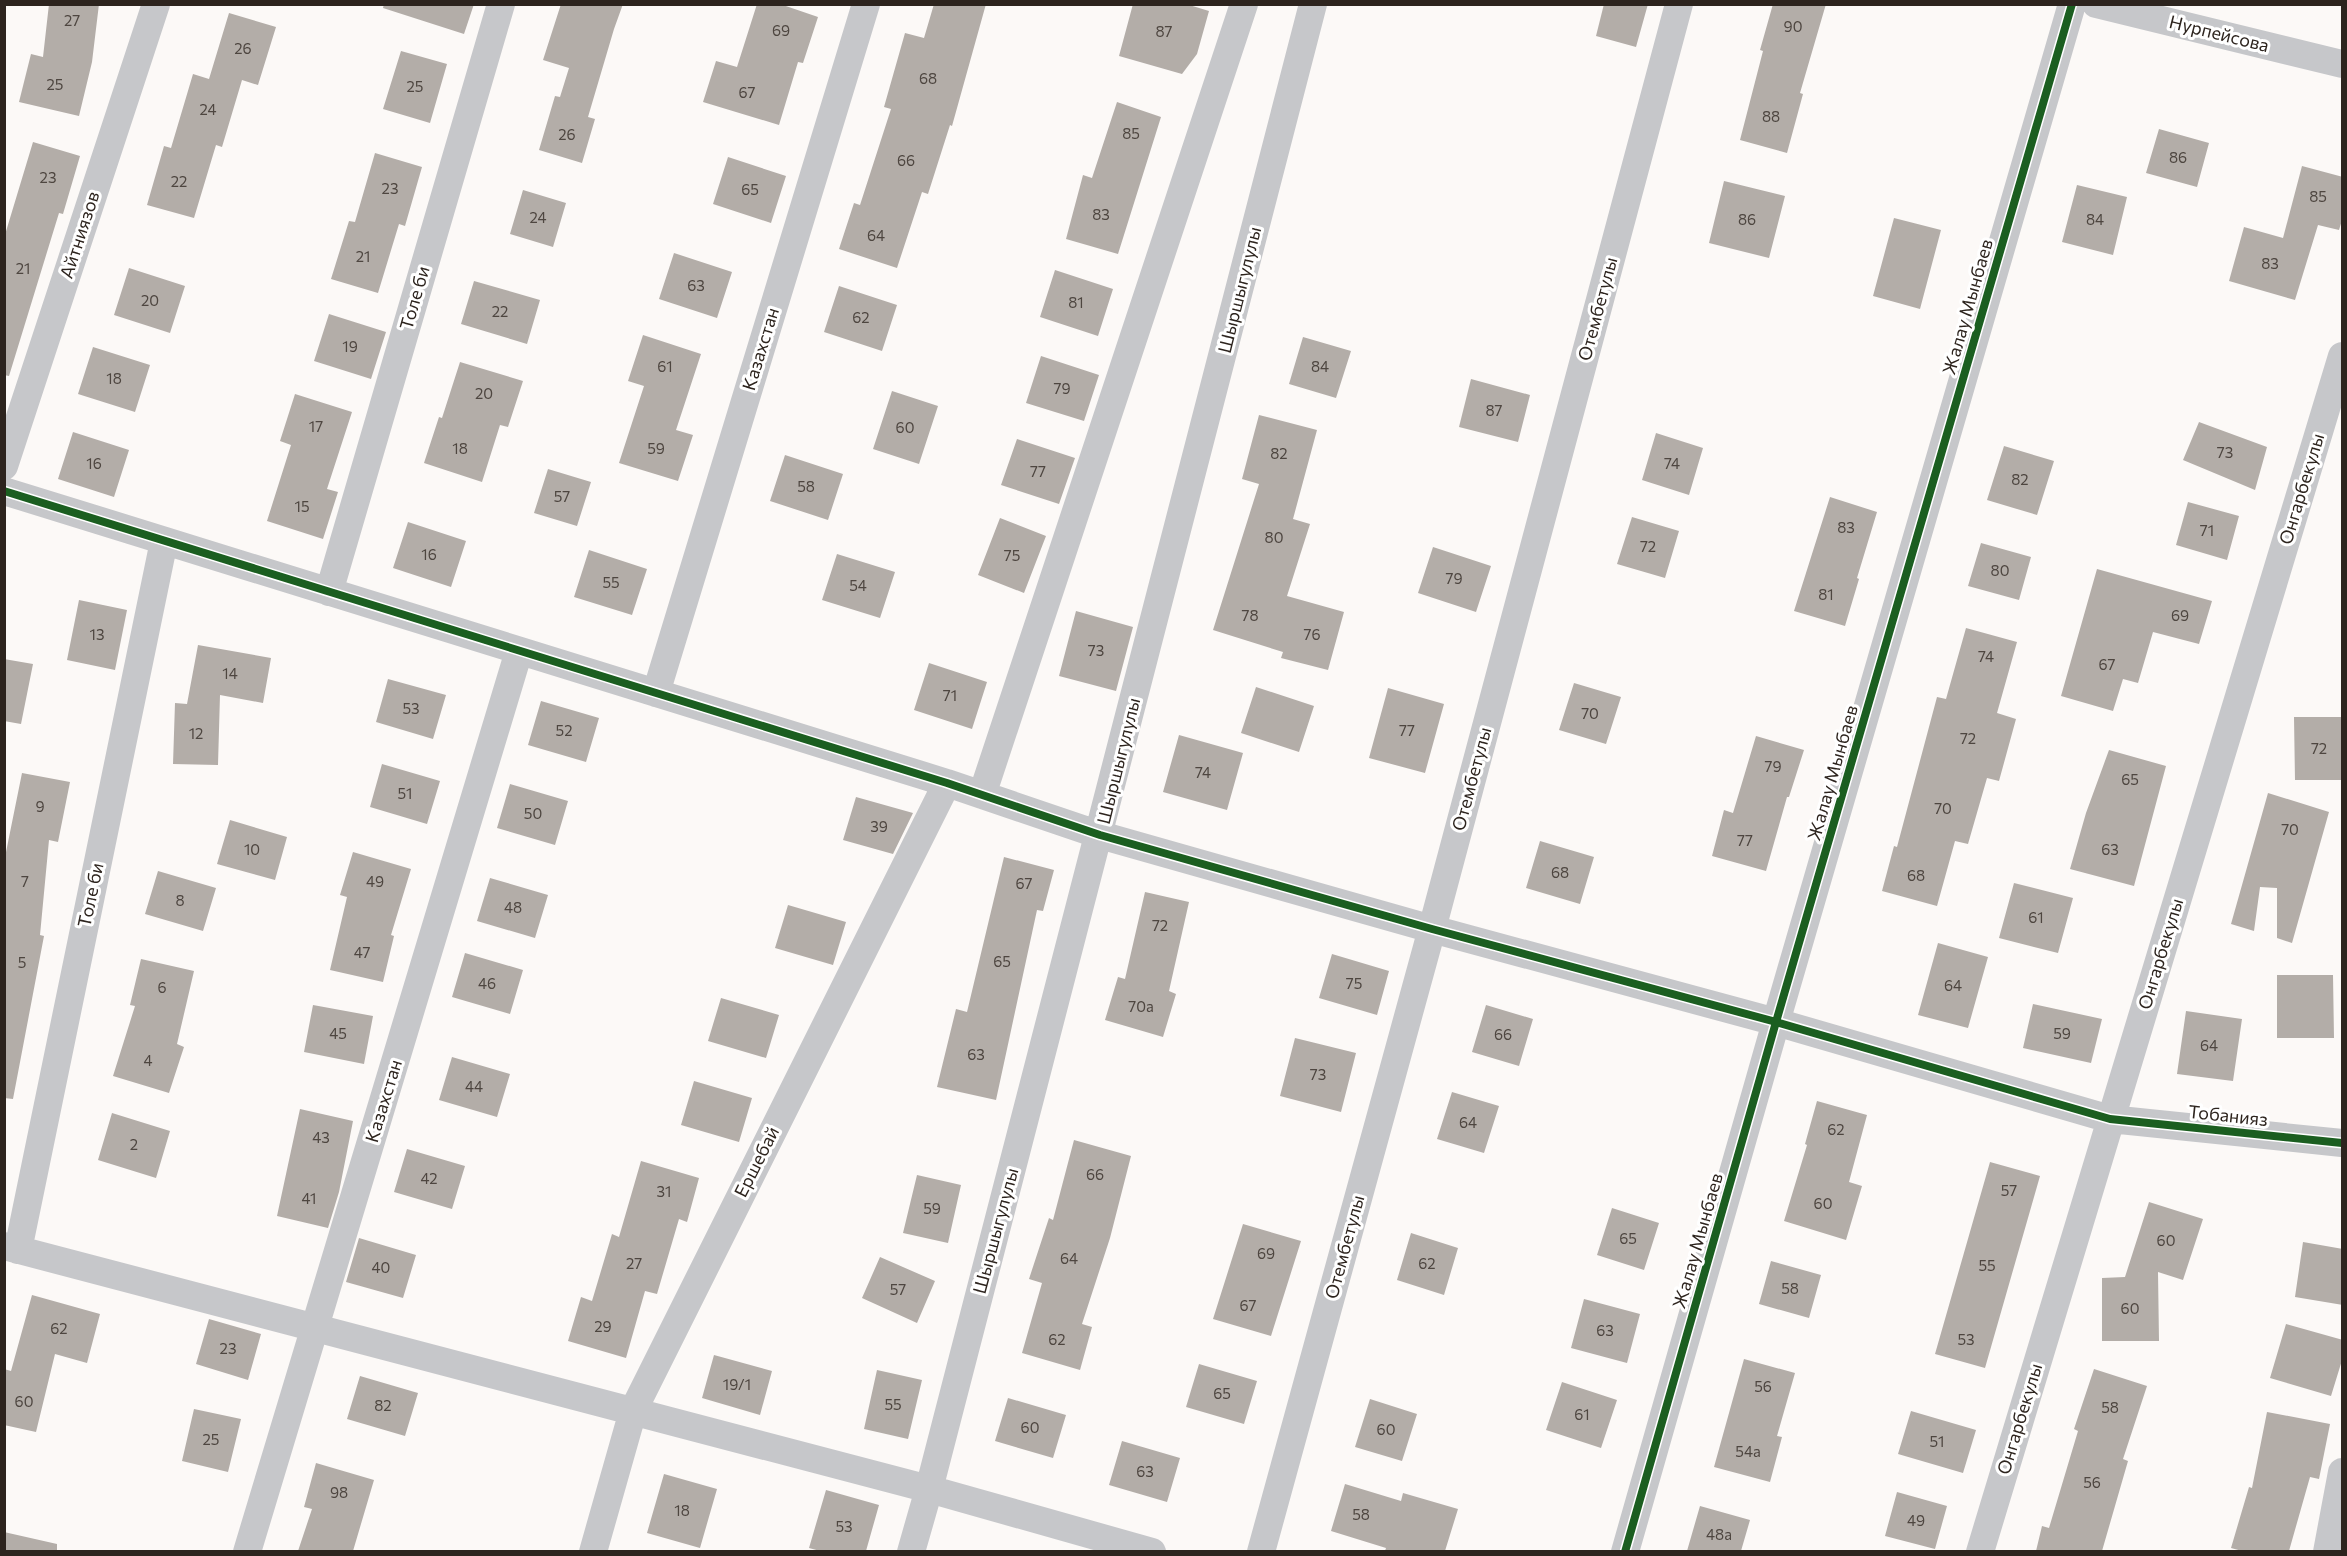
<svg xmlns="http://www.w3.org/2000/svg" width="2347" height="1556" viewBox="0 0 2347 1556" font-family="Commissioner,sans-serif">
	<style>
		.building { fill: #b3ada8 }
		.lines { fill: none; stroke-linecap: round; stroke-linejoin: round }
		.minor { stroke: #c6c7ca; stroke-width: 28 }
		.cycleway-casing { stroke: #fff; stroke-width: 11 }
		.cycleway { stroke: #1b5e20; stroke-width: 8 }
		.labels { text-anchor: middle; stroke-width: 6; stroke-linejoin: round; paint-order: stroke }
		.number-label { font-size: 15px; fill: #4e4640 }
		.street-label { font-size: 18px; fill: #2d241e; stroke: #fff }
	</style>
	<rect width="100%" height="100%" fill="#fcf9f7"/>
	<path class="building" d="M49,4H99L92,62L79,116L19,102L31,54L43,57Z
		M384,4H474L464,34L383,8Z
		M561,4H623L614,29L588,117L595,119L582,163L539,150L555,96L560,97L569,68L543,60Z
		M757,4H780L818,17L803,63L798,62L779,125L703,102L716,61L737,67Z
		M934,4H986L952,126L950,125L928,194L922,192L897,268L839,249L854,203L860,205L891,109L884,107L905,33L924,38Z
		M1133,4H1186L1209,11L1197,54L1182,74L1119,56Z
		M1604,4H1648L1636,47L1596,36Z
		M1773,4H1826L1800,93L1803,94L1787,153L1740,140L1763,51L1760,50Z
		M229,13L276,27L258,85L242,80L222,147L216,145L194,218L147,205L164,146L171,148L193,74L209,79Z
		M401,51L447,64L430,123L383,109Z
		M1117,102L1161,117L1118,254L1066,239L1083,175L1092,178Z
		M2159,129L2209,143L2197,187L2146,173Z
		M33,142L80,156L63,214L59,213L9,376L4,375V238Z
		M375,153L422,167L405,226L399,224L378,293L331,279L349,221L355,222Z
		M728,157L786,176L771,223L713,204Z
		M2302,166L2343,177V217L2339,230L2318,225L2295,300L2229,281L2244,227L2283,238Z
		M1724,181L1785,196L1769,258L1709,243Z
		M2077,185L2127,197L2113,255L2062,242Z
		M523,190L566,203L553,247L510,234Z
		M1894,218L1941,230L1920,309L1873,296Z
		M674,253L732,272L717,318L659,299Z
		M129,268L185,286L170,333L114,315Z
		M1055,270L1113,289L1098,336L1040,317Z
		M474,281L540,300L527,344L461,324Z
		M839,286L897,305L882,351L824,332Z
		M329,314L386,332L371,379L314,361Z
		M643,335L701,354L676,430L693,435L678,481L619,463L644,386L628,381Z
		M1303,337L1351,351L1336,398L1289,384Z
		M93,347L150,365L135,412L78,394Z
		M1041,356L1099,375L1084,421L1026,403Z
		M460,362L523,381L508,427L500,425L482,482L424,463L439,417L442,418Z
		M1471,379L1530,395L1518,442L1459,427Z
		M892,391L938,406L919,464L873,449Z
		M295,394L352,412L327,489L338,492L323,539L267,521L291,445L280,441Z
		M1259,415L1317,430L1293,519L1310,524L1287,596L1344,612L1328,670L1281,658L1283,652L1213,630L1259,484L1242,479Z
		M2199,422L2267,447L2255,490L2183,460Z
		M73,432L129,450L114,497L58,479Z
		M1656,433L1703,448L1689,495L1642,480Z
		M1017,439L1075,458L1059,504L1001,485Z
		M2004,446L2054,461L2037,515L1987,500Z
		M785,455L843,474L828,520L770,501Z
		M548,469L591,482L577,526L534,513Z
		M1830,497L1877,512L1857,578L1859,579L1845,626L1794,611Z
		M2188,502L2239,516L2227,560L2176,545Z
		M1632,517L1679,531L1665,578L1617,564Z
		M1000,518L1046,536L1024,593L978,575Z
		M408,522L466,541L451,587L393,568Z
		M1981,543L2031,557L2019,600L1968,586Z
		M1433,547L1491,566L1476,612L1418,593Z
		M589,550L647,569L632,615L574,597Z
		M837,554L895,572L880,618L822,600Z
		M2097,569L2212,601L2199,644L2153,632L2138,683L2123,679L2113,711L2061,696Z
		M79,600L127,610L115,670L67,660Z
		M1076,611L1133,627L1116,691L1059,676Z
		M1966,628L2017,642L1997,713L2016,719L1999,781L1987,778L1968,844L1955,841L1937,906L1882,891L1894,846L1897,847L1937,697L1946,699Z
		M198,645L271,658L263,703L220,695L218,765L173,764L175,703L187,704Z
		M4,659L33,664L21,724L4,721Z
		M929,663L987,682L972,729L914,710Z
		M388,679L446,695L433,739L376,722Z
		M1574,683L1621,697L1606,744L1559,730Z
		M1256,687L1314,706L1299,752L1241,733Z
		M1388,688L1444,704L1425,773L1369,758Z
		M541,701L599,718L586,762L528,745Z
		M2294,717H2343V780H2295Z
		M1179,735L1243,753L1227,810L1163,792Z
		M1756,736L1804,750L1789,797H1787L1766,871L1712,856L1724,810L1733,813Z
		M2109,750L2166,766L2134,886L2070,869L2086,813Z
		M382,764L440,781L427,824L370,807Z
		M22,773L70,782L58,842L49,840L40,935L44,936L13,1099L4,1098V862Z
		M510,784L568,801L555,845L497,828Z
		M2268,793L2329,812L2292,943L2277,938V888L2260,887L2254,931L2231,924Z
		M856,797L913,813L893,854L843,840Z
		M230,820L287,837L275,880L217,864Z
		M1540,841L1594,857L1580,904L1526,888Z
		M353,852L411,869L391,935L394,936L383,982L330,970L347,897L340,895Z
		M1004,857L1054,870L1043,911L1037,910L996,1100L937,1087L956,1009L967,1012Z
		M158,871L216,888L203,931L145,914Z
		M490,878L548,895L535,938L477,921Z
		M2014,883L2073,898L2058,953L1999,938Z
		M1145,892L1189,902L1169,991L1176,994L1163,1037L1105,1020L1118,977L1125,979Z
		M788,905L846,922L833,965L775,948Z
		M1938,943L1988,957L1968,1028L1918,1015Z
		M465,953L523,970L510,1014L452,997Z
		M1332,954L1389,971L1377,1015L1319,998Z
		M141,959L194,971L177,1044L184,1047L169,1093L113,1076L135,1006L130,1005Z
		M2277,975H2333L2334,1038H2277Z
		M721,998L779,1015L766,1058L708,1041Z
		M2033,1004L2102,1019L2091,1063L2023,1048Z
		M313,1005L373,1016L364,1064L304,1052Z
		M1486,1005L1533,1019L1519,1066L1472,1052Z
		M2186,1011L2242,1019L2233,1081L2177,1074Z
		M1295,1038L1356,1053L1341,1112L1280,1096Z
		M452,1057L510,1074L497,1117L439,1100Z
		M694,1081L752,1098L739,1142L681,1125Z
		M1452,1092L1499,1106L1484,1153L1437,1139Z
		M1817,1101L1867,1115L1849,1182L1862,1186L1846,1240L1784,1221L1807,1145L1805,1144Z
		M300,1109L353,1121L339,1192L328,1228L277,1216Z
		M112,1113L170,1131L156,1178L98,1160Z
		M1074,1140L1131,1156L1110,1238L1082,1324L1092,1327L1080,1370L1022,1353L1042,1283L1029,1279L1049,1218L1053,1220Z
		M407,1149L465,1166L452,1209L394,1192Z
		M641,1161L699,1178L687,1222L679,1219L657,1294L645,1291L626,1358L568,1341L581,1297L592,1301L612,1234L619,1237Z
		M1990,1162L2040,1176L1985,1368L1935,1354Z
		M917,1175L961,1185L948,1243L903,1233Z
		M2149,1202L2203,1219L2183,1280L2158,1272L2159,1341H2102V1278L2125,1277Z
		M1612,1208L1659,1223L1644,1270L1597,1255Z
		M1243,1224L1301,1241L1271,1336L1213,1319Z
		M1411,1233L1458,1248L1444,1295L1397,1280Z
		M359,1238L416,1255L403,1298L346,1282Z
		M2303,1242L2343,1249V1305L2295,1297Z
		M880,1257L935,1281L917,1323L862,1298Z
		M1771,1261L1821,1275L1809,1318L1759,1304Z
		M32,1295L100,1314L87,1363L55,1354L36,1432L4,1425V1369L11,1371Z
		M1584,1299L1640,1314L1627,1363L1571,1348Z
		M209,1319L261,1334L248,1380L196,1364Z
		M2286,1324L2343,1340V1357L2331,1396L2270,1378Z
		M714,1355L772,1371L760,1415L702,1398Z
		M1744,1359L1795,1373L1777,1436L1782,1437L1770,1482L1714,1467Z
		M1199,1364L1257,1381L1244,1424L1186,1407Z
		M2094,1369L2147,1386L2123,1459L2128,1461L2102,1551H2036L2042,1526L2049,1528L2078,1431L2074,1429Z
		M877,1370L922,1380L908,1439L864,1429Z
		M360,1376L418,1393L405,1436L347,1419Z
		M1562,1382L1617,1400L1601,1448L1546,1430Z
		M1008,1398L1066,1415L1053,1458L995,1441Z
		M1370,1399L1417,1414L1402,1461L1355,1447Z
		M194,1409L241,1419L228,1472L182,1461Z
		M1911,1411L1976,1430L1963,1473L1898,1454Z
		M2267,1412L2330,1424L2319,1479L2310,1477L2289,1551H2242L2231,1548L2249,1487L2252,1488Z
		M1122,1441L1180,1458L1167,1502L1109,1485Z
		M316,1463L374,1480L353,1551H298L312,1509L304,1507Z
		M664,1474L717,1489L700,1548L647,1533Z
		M1345,1484L1401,1501L1403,1493L1458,1509L1445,1551H1385L1386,1548L1331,1531Z
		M826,1490L879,1505L866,1551H820L809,1548Z
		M1897,1492L1947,1506L1935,1549L1885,1536Z
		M1700,1506L1750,1520L1741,1551H1687Z
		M4,1532L57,1544V1551H4Z"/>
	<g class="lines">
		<path class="minor" d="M2096,4L2342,64
			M4,466L156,4
			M4,491L947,783L1100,835L1432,929L1776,1022L2110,1119L2342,1143
			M329,592L501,4
			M656,693L866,4
			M982,795L1244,4
			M4,1246L929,1489L1152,1552
			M18,1250L164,541
			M247,1552L519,651
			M593,1552L633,1411L947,783
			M911,1552L929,1489L1313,4
			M1261,1552L1432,929L1679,4
			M1625,1552L1776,1022L2072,4
			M1980,1552L2342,356
			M2327,1552L2342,1472"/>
		<defs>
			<path id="cycleway" d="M4,491L947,783L1100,835L1432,929L1776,1022L2110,1119L2342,1143
				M1625,1552L1776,1022L2072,4"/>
		</defs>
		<use href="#cycleway" class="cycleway-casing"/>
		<use href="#cycleway" class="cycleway"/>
	</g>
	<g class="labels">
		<g class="number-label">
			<text x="72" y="26">27</text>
			<text x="1793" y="32">90</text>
			<text x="781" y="36">69</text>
			<text x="1164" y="37">87</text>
			<text x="243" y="54">26</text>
			<text x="928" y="84">68</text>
			<text x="55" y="90">25</text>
			<text x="415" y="92">25</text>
			<text x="747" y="98">67</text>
			<text x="208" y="115">24</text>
			<text x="1771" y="122">88</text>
			<text x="1131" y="139">85</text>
			<text x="567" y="140">26</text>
			<text x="2178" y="163">86</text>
			<text x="906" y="166">66</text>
			<text x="48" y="183">23</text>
			<text x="179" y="187">22</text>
			<text x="390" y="194">23</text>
			<text x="750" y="195">65</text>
			<text x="2318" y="202">85</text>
			<text x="1101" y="220">83</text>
			<text x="538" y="223">24</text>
			<text x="1747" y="225">86</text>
			<text x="2095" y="225">84</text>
			<text x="876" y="241">64</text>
			<text x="363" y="262">21</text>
			<text x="2270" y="269">83</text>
			<text x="23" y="274">21</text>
			<text x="696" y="291">63</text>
			<text x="150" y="306">20</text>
			<text x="1076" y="308">81</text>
			<text x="500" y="317">22</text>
			<text x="861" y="323">62</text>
			<text x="350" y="352">19</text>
			<text x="665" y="372">61</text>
			<text x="1320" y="372">84</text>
			<text x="114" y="384">18</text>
			<text x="1062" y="394">79</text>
			<text x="484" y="399">20</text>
			<text x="1494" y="416">87</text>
			<text x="316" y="432">17</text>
			<text x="905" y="433">60</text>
			<text x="460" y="454">18</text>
			<text x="656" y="454">59</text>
			<text x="2225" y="458">73</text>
			<text x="1279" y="459">82</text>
			<text x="94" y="469">16</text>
			<text x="1672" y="469">74</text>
			<text x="1038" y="477">77</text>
			<text x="2020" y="485">82</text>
			<text x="806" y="492">58</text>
			<text x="562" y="502">57</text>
			<text x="302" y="512">15</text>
			<text x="1846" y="533">83</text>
			<text x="2207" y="536">71</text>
			<text x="1274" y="543">80</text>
			<text x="1648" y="552">72</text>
			<text x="429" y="560">16</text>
			<text x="1012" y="561">75</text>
			<text x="2000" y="576">80</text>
			<text x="1454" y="584">79</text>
			<text x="611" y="588">55</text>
			<text x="858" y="591">54</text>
			<text x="1826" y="600">81</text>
			<text x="1250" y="621">78</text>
			<text x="2180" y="621">69</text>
			<text x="97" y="640">13</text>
			<text x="1312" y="640">76</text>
			<text x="1096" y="656">73</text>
			<text x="1986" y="662">74</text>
			<text x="2107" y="670">67</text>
			<text x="230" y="679">14</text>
			<text x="950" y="701">71</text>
			<text x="411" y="714">53</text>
			<text x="1590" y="719">70</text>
			<text x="564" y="736">52</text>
			<text x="1407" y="736">77</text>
			<text x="196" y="739">12</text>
			<text x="1968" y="744">72</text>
			<text x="2319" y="754">72</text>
			<text x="1773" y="772">79</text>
			<text x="1203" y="778">74</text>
			<text x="2130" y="785">65</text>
			<text x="405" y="799">51</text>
			<text x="40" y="812">9</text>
			<text x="1943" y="814">70</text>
			<text x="533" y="819">50</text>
			<text x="879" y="832">39</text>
			<text x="2290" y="835">70</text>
			<text x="1745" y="846">77</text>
			<text x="252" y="855">10</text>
			<text x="2110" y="855">63</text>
			<text x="1560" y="878">68</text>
			<text x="1916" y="881">68</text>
			<text x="25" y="887">7</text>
			<text x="375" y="887">49</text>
			<text x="1024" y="889">67</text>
			<text x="180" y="906">8</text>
			<text x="513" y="913">48</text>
			<text x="2036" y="923">61</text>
			<text x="1160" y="931">72</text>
			<text x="362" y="958">47</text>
			<text x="1002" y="967">65</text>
			<text x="22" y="968">5</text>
			<text x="487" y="989">46</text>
			<text x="1354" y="989">75</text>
			<text x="1953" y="991">64</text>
			<text x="162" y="993">6</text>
			<text x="1141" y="1012">70а</text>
			<text x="338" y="1039">45</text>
			<text x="2062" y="1039">59</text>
			<text x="1503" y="1040">66</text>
			<text x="2209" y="1051">64</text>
			<text x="976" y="1060">63</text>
			<text x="148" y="1066">4</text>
			<text x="1318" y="1080">73</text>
			<text x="474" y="1092">44</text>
			<text x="1468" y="1128">64</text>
			<text x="1836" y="1135">62</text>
			<text x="321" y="1143">43</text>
			<text x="134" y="1150">2</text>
			<text x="1095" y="1180">66</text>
			<text x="429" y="1184">42</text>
			<text x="2009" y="1196">57</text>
			<text x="664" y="1197">31</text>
			<text x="309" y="1204">41</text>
			<text x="1823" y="1209">60</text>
			<text x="932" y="1214">59</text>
			<text x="1628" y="1244">65</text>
			<text x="2166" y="1246">60</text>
			<text x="1266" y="1259">69</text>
			<text x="1069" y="1264">64</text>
			<text x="634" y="1269">27</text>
			<text x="1427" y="1269">62</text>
			<text x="1987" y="1271">55</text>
			<text x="381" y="1273">40</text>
			<text x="1790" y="1294">58</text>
			<text x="898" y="1295">57</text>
			<text x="1248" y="1311">67</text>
			<text x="2130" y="1314">60</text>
			<text x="603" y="1332">29</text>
			<text x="59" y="1334">62</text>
			<text x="1605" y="1336">63</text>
			<text x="1057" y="1345">62</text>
			<text x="1966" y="1345">53</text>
			<text x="228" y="1354">23</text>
			<text x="737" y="1390">19/1</text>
			<text x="1763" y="1392">56</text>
			<text x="1222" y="1399">65</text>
			<text x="24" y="1407">60</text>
			<text x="893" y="1410">55</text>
			<text x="383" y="1411">82</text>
			<text x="2110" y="1413">58</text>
			<text x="1582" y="1420">61</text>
			<text x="1030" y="1433">60</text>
			<text x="1386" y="1435">60</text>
			<text x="211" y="1445">25</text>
			<text x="1937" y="1447">51</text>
			<text x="1748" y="1457">54а</text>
			<text x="1145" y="1477">63</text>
			<text x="2092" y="1488">56</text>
			<text x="339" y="1498">98</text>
			<text x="682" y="1516">18</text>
			<text x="1361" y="1520">58</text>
			<text x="1916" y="1526">49</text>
			<text x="844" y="1532">53</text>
			<text x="1719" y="1540">48а</text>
		</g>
		<g class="street-label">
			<text transform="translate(2219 34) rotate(14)" y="6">Нурпейсова</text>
			<text transform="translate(80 235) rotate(-72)" y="6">Айтниязов</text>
			<text transform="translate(1240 290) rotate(-76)" y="6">Шыршыгулулы</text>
			<text transform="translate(415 298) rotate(-74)" y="6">Толе би</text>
			<text transform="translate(1968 307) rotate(-74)" y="6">Жалау Мынбаев</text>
			<text transform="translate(1598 309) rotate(-75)" y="6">Отембетулы</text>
			<text transform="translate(761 349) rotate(-73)" y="6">Казахстан</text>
			<text transform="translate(2302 489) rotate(-73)" y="6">Онгарбекулы</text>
			<text transform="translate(1119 761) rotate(-76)" y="6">Шыршыгулулы</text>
			<text transform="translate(1833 773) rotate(-74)" y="6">Жалау Мынбаев</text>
			<text transform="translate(1472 779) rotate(-75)" y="6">Отембетулы</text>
			<text transform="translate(91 895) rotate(-78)" y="6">Толе би</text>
			<text transform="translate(2161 954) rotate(-73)" y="6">Онгарбекулы</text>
			<text transform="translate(384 1101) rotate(-73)" y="6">Казахстан</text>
			<text transform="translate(2228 1116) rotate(6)" y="6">Тобанияз</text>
			<text transform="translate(757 1162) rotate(-63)" y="6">Ершебай</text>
			<text transform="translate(996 1231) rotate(-75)" y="6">Шыршыгулулы</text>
			<text transform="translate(1698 1241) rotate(-74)" y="6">Жалау Мынбаев</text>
			<text transform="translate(1345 1247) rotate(-75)" y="6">Отембетулы</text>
			<text transform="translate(2020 1419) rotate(-73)" y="6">Онгарбекулы</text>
		</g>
	</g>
	<rect width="2347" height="1556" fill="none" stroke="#2d241e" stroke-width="12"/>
</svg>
